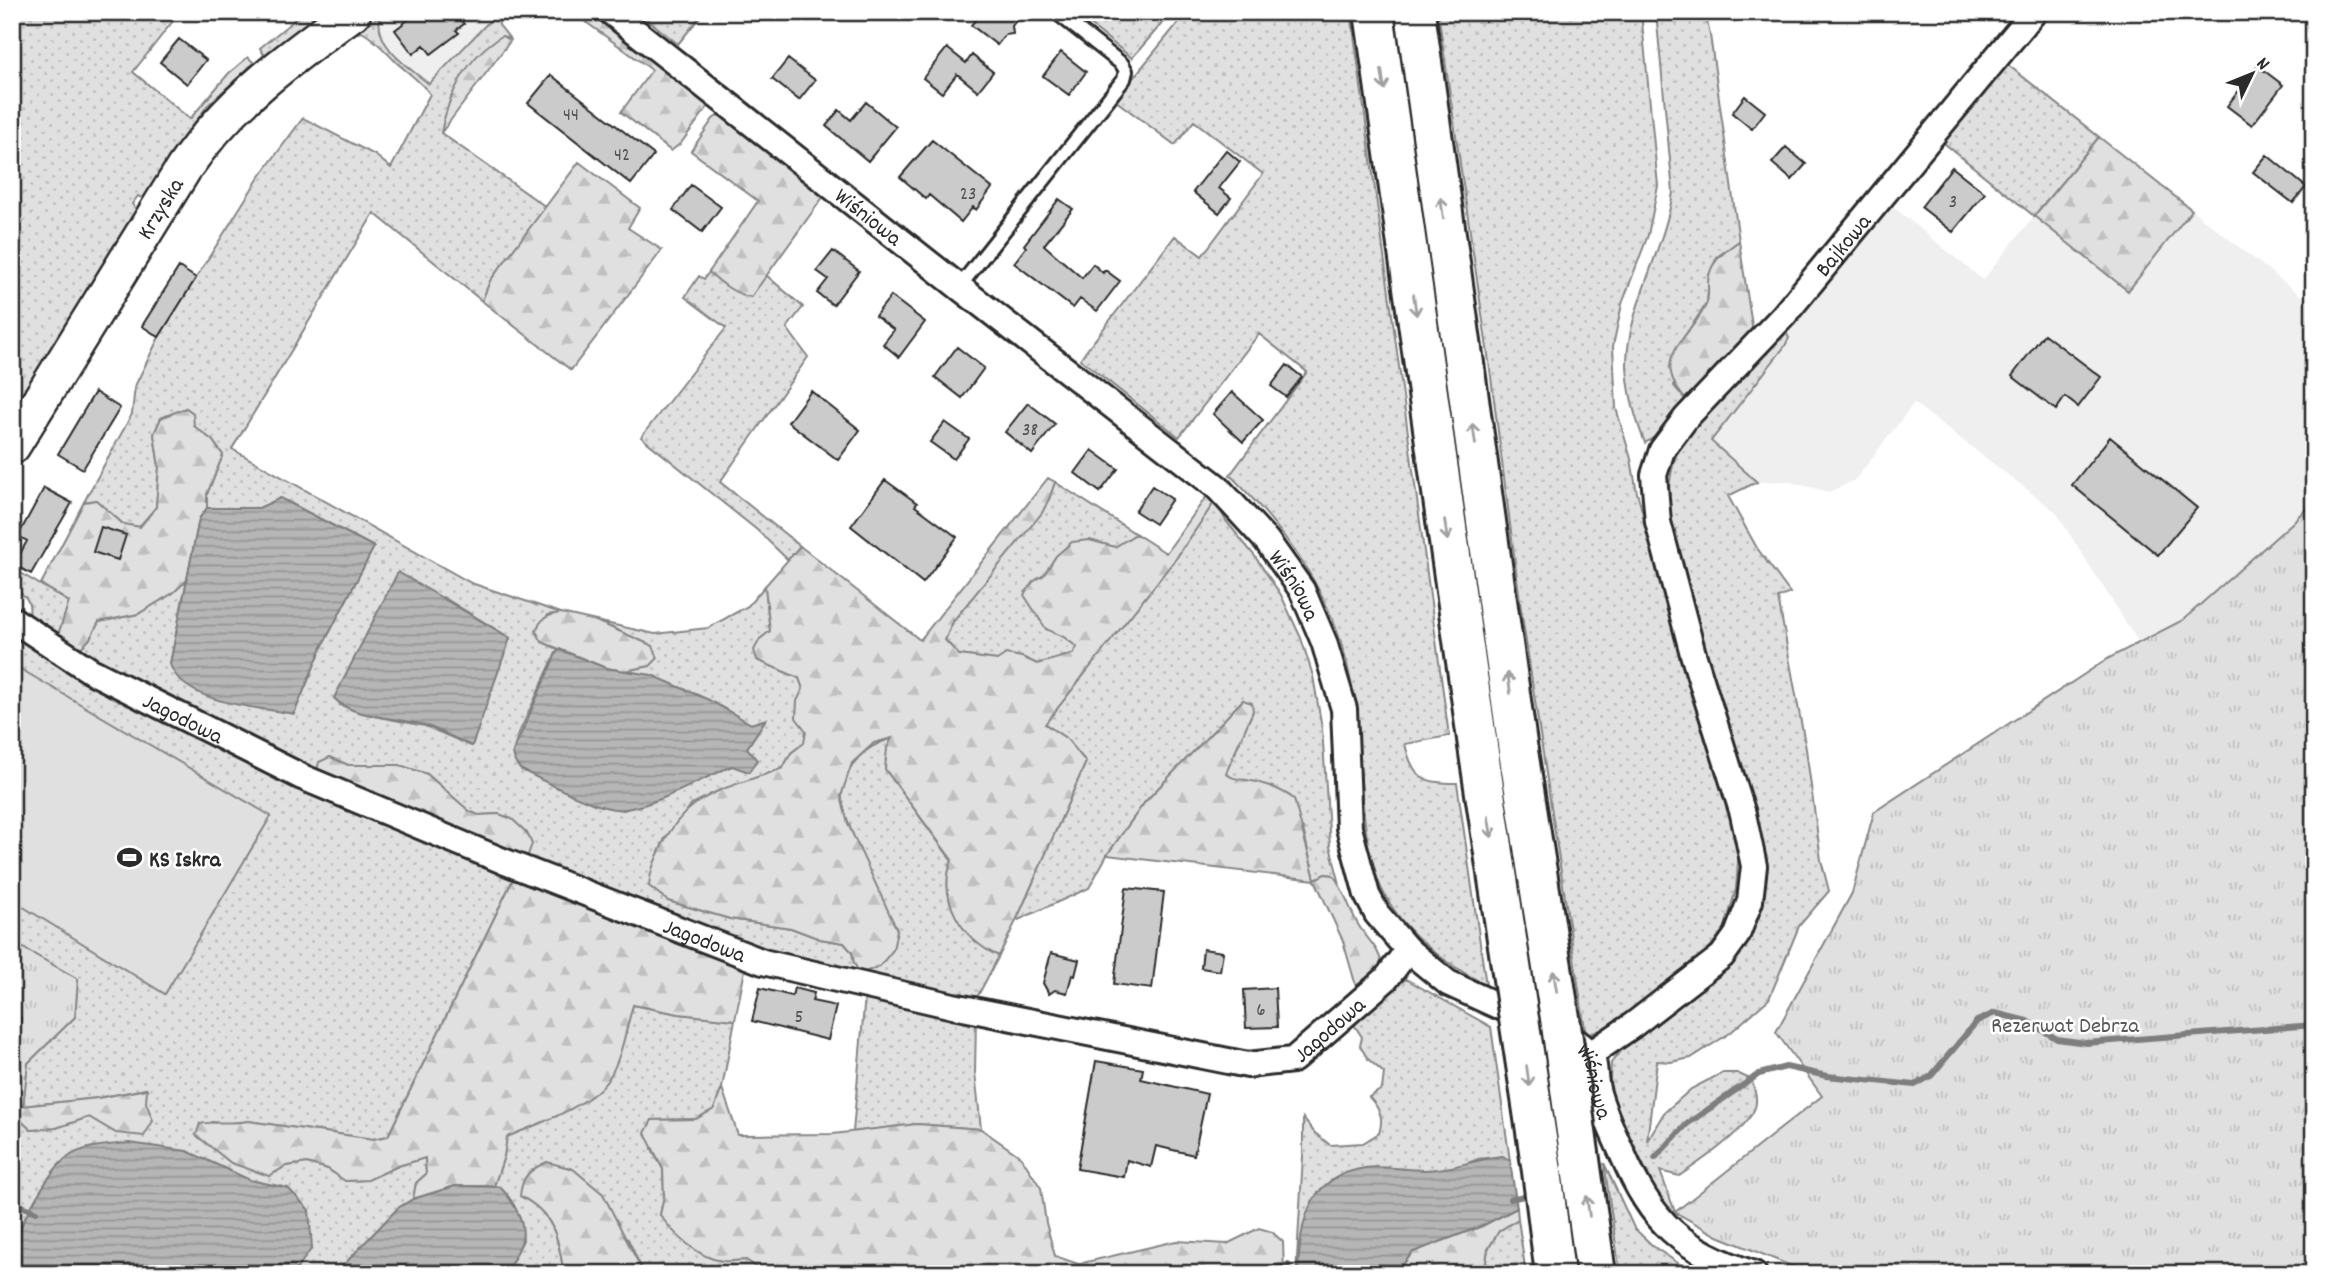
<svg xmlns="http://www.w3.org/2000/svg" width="2326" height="1286" viewBox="0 0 2326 1286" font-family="Dekko,sans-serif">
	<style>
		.built { fill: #efefef }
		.grass { fill: url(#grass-dots); stroke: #868686; stroke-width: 2; fill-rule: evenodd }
		.forest { fill: url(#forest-firs); stroke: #868686; stroke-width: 2 }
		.park { fill: url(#park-tufts); stroke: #868686; stroke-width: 2 }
		.pitch { fill: #e0e0e0; stroke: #868686; stroke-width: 2 }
		.water { fill: url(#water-rules); stroke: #7e7e7e; stroke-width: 2 }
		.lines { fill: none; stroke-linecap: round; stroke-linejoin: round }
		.stream { stroke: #7e7e7e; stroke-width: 6 }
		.building { fill: #cbcbcb; stroke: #2b2b2b; stroke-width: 2 }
		.lane-casing { stroke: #2b2b2b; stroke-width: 18 }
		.street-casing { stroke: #2b2b2b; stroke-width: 30 }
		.secondary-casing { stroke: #2b2b2b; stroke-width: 40 }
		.highway-casing { stroke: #2b2b2b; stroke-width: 44 }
		.lane { stroke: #fff; stroke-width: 12 }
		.street { stroke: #fff; stroke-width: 24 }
		.secondary { stroke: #fff; stroke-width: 35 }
		.highway { stroke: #fff; stroke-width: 38 }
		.highway-bridge-casing { stroke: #2b2b2b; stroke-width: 44; stroke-linecap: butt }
		.highway-bridge { stroke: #fff; stroke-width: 38 }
		.oneway { stroke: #a0a0a0 }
		.labels { text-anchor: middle; stroke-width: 5; stroke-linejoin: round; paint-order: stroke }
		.number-label { font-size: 19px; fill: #535353 }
		.street-label { font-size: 23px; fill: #2b2b2b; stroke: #fff }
		.poi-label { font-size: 23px; font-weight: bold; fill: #2b2b2b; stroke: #fff; text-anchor: start }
		.park-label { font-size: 23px; fill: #585858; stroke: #fff }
	</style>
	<defs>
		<pattern id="grass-dots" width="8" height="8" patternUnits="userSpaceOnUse" patternTransform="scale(1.75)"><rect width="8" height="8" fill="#e0e0e0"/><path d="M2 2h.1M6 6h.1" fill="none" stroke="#c0c0c0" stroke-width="1.8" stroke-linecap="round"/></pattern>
		<pattern id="forest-firs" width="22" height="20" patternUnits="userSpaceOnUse" patternTransform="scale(1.75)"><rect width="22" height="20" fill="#e0e0e0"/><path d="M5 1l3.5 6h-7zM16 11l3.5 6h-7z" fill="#c0c0c0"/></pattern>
		<pattern id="park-tufts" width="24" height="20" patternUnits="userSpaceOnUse" patternTransform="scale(1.75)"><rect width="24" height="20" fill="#e0e0e0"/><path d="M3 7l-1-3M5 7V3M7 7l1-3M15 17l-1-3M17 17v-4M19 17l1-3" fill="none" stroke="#c0c0c0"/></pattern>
		<pattern id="water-rules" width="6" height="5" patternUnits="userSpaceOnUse" patternTransform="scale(1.75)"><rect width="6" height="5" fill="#b6b6b6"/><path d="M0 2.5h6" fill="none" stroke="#949494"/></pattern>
	</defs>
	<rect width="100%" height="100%" fill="#fff"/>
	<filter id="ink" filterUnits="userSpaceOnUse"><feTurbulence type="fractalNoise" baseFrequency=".0143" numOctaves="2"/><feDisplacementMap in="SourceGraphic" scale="14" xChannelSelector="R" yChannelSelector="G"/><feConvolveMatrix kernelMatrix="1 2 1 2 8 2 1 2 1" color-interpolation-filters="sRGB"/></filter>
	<g filter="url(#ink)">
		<path class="built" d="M384,12H498L429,84L406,66L386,44L378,28L380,16Z
			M1887,202L1983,280L2034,216L2128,291L2192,210L2314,306V500L2292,523L2183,620L2139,643L2055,511L1914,403L1855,480L1829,492L1786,481L1757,482L1711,441L1785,346L1781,330Z"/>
		<path class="grass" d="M12,12H180L133,72L190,119L229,73L248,57L254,63L207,106L146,195L142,198L138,196L132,204L138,212L12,412Z
			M304,12H322L264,55L260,48Z
			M498,12L499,25L511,40L502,36L451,97L441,133L546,207L490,281L482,301L374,213L232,449L471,583L561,613L548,615L542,642L558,649L518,735L513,752L520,769L594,804L624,810L732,766L747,748L765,720L751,724C710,701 670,678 624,671L650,666L653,646L596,621L655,634L708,628L748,606L765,586L770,632L760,639L757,660L799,678L803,689L798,701L806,731L804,743L791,753L783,768L718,791L692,804L665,838L659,853L668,901L730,919L791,928L820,939L844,943L852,952L854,963L897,930C885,908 839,814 842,794C846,764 865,746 893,738L885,769L952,861C937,899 963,940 999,956L974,1003L774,956L526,860L527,833L512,819L499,814L478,815L469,811L427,774L399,765H348L330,757L317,771L178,706L75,653L89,640L99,622L138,614L173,593L187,580L170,664L294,713L322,647L374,547L281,498L259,508H207V494L223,455L212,440L193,426V413L186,408L161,418L154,434L159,467L156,507L139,527L123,524L96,500L84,502L132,414L135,386L159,337L258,179L303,118L375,155L391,168L430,94C420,81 408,73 396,62C385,51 376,40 362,32L352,34L380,16C374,46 408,67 429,84ZM443,597L510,638L471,746L425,726L374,716L340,705Z
			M638,12H704L678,44Z
			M1074,12H1172L1132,58Z
			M1187,12H1351L1449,736L1405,744C1413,778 1422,783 1457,783L1486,985C1434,958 1385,918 1371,859C1358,800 1362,738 1350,678C1335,597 1287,532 1230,475L1307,372L1259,334L1179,437L1080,359L1175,236L1202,256L1263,174L1194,121L1175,145L1115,100Z
			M1438,12H1641L1658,186L1648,235L1622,304L1613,346L1616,408L1631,459L1637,493L1717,765L1739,848L1736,889L1725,928L1703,956L1617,1023L1586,1036L1521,609L1490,369Z
			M1656,12H1705L1710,35L1739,241L1717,257L1709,275L1707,303L1675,350L1674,386L1685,399L1656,436L1645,443C1635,418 1628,392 1627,365C1626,312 1665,248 1673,192Z
			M2003,61L2099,137L2034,216L1939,139Z
			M709,272L722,283L750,297L766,275L803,307L787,328L808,357L720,482L800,546L788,560L757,530L641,437L726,328L685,297L699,276L704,279Z
			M1781,330L1786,332L1789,338L1785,346L1711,441L1757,482L1728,496L1757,548L1790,593L1778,598L1806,749L1821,860L1829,891L1799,926L1769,999L1730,1033L1691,1058L1671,1062L1657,1061L1647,1141L1664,1113L1691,1089L1722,1073H1737L1752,1080C1753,1087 1757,1095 1756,1102C1756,1124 1697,1164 1679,1176L1660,1171L1675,1212L1671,1214L1654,1187L1609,1093L1611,1063L1622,1049L1703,988L1737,952L1761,895L1666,513C1669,490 1670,465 1681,444C1700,407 1751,361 1781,330Z
			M1055,482L1136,534L1115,547L1089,540L1056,556L1044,575L1033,582L1046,629L1064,637L1077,647L1073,654L1037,664L1022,657L997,660L959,655L945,640L953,622L1049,499Z
			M1215,501L1226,521L1254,555L1281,595L1301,638L1313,676L1322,728L1330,846L1340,884L1333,875L1325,874L1315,880L1303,829L1247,780H1233L1225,773L1253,711L1243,700L1145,802L1107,855L1089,888L1016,921L1086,762L1067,739L1045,724L1177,557Z
			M12,568L69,602L56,641L29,616C31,603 28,598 18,591L12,594Z
			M12,627L517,871L388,1136L373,1139L248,1121L232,1124L212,1122L196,1135L208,1144L269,1176L286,1166L307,1163L328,1169L346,1181L367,1180L398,1166L425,1158L426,1174L416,1183L413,1199L398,1208L335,1274H12V1112L31,1130L56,1128L89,1117L116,1133L153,1121L146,1103V1089L98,1098L23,1106L28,1063L75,1017L78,979L12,942Z
			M1406,979L1491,1027L1510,1161L1502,1156L1478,1159L1455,1168L1425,1170L1299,1244L1298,1274H1296L1303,1156V1118L1315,1133L1330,1145L1363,1143L1379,1133C1384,1118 1380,1109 1369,1097L1382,1089L1384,1073L1368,1059L1360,1046L1362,1037L1353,1023L1395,986Z
			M865,995L976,1019L975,1072L981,1129L917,1124L853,1132Z
			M633,1005L679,1014L735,1020L722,1088L714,1109L696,1119L652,1120V1149L663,1169L664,1196L660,1215L722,1261L746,1260L758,1268V1274H644L628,1239L536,1204C557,1226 559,1245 564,1274H506L523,1240L520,1217L500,1187L494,1186L504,1156L506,1137L545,1121L618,1055Z
			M1604,1163L1634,1228L1654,1247L1681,1265L1706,1274H1641L1619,1266Z
			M1518,1219L1526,1274H1484L1488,1249L1499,1231Z"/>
		<path class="forest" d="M572,12H597L704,98L707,108L681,143L671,151L621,112L652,70Z
			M502,36L511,40L441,133C448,95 467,56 502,36Z
			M722,113L826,193L751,297C734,294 721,283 709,272L758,201L691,151L713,119Z
			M2099,137L2192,210L2128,291L2034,216Z
			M579,162L640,208L628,228L662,250L571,370L482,301L490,281Z
			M1739,241L1754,339L1694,397L1685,399C1649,355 1688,342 1706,305C1709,299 1708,290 1708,283C1709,262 1723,253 1739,241Z
			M186,408L193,413L194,426L212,440L223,455L207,494V508L199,519L187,580L173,593L138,614L99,622L89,640L75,653L56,641L69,602L41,584L84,502L96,500L123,524L140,527L156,507L159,467L154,434L161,418Z
			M1048,478L1055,482L1049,499L1042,513L953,621L945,640L959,655L997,660L1006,654L1022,657L1037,664L1073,654L1077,647L1064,637L1046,629L1024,595L1033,582L1044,575L1056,556L1072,542L1089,540L1115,547L1136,534L1166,553L1209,493L1215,501L1177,557L1045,724L1067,739L1086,762L1016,921L999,956C962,940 937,899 952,860L885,769L887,748L892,738L874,743L852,763L841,796L848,824L897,930L893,950L880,966L860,974L854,963L852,952L844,943L820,939L791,928L730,919L668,901L649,886C650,872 654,863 660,850C687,790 729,789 783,768L791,753L804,743L806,731L796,718L797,701L803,689L799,678L757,660L754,650L760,639L770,631L765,586L800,546L920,640Z
			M561,613L596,621L653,646L658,658L650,666L624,671L606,668L542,642L536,631C541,618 547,615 561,613Z
			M1243,700L1252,703L1253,711L1226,773C1233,780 1237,778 1246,780C1262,782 1281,789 1294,799L1315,879L1325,874L1333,875C1345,890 1349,909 1359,926C1367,939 1380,949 1382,965L1358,993L1343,941L1315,880L1107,855L1145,802Z
			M330,757L348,765H399L427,774L469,811L478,815L499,814L512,819L527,833L532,844L526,860L317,771L319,762Z
			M517,871L746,965L735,1020L679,1014L633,1005C626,1028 622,1057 609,1078C591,1106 537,1124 507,1137L504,1156L494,1186H455L413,1199L416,1183L426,1174L425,1158L398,1166L368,1180L345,1181L328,1169L307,1163L286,1166L269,1176L231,1163L196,1135L200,1124C216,1121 231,1124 248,1121L373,1139L388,1136Z
			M722,1088L738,1135L833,1134L917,1124L981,1129L1021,1157L1041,1188L1046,1223L1055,1256L1078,1264L1176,1241L1227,1244L1259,1228L1272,1232L1283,1242L1284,1274H758V1268L746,1260C739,1260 731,1262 723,1261C699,1259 673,1233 660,1215L664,1196L663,1169L645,1133L652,1120L696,1119L714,1109Z
			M147,1089L146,1103L153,1121L144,1136L116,1133L89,1117L56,1128L31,1130L12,1112V1107L98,1098Z
			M547,1162L573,1169L603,1194L644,1274H564C558,1238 555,1214 520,1196C522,1176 529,1170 547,1162Z
			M1517,1208L1518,1219L1499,1231L1488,1249L1484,1274H1395L1413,1252L1482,1226Z"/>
		<path class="park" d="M2314,500V1274H1811L1718,1236L1675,1212L1822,1096L1776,1032L1852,893L1874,812L2109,658L2183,620L2292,523Z
			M12,942L78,979L75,1017L28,1063L23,1106L12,1107V1045L19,1039L21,1018L12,1012Z"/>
		<path class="pitch" d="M12,664L271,816L165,994L12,900Z"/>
		<path class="water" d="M280,498L374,547L322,647L294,714C257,707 183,704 170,664L199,519L207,508H259Z
			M398,572L510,638L472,746C457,740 442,731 427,726C401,717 352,719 334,698Z
			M558,649L606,668L652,675L709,700L751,724L766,719L747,748L757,760L749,772L732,766C698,780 663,803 626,809C602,814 543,780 520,769L515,762L513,752Z
			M129,1143L187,1151L250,1180L288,1188L309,1210L312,1248L293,1274H12C12,1267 11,1259 12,1252C16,1230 51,1165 71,1155C89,1145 109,1145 129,1143Z
			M1503,1156L1510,1161L1517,1208L1482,1226L1413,1252L1395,1274H1298C1300,1224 1306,1177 1365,1168C1384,1165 1405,1170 1424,1170C1452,1170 1476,1159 1503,1156Z
			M455,1186L500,1187C513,1200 528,1225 521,1243C517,1254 510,1263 506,1274H335L398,1208L413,1199Z"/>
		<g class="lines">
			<path class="stream" d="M1655,1158L1687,1124L1759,1074L1786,1067L1827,1076L1915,1085L1931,1076L1977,1021L1995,1013L2027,1021L2057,1039L2086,1043L2314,1025
				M1510,1199L1534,1194
				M12,1202L36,1212
				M1246,1274L1288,1265"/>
		</g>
		<path class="building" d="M418,12H455L464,24L456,30L459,33L431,54L424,45L413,54L395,30Z
			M982,12H1023L1012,26L1013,34L1005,35L997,45L971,25Z
			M179,39L206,60L187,84L160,62Z
			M947,48L966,63L972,55L993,72L978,91L957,74L942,93L923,78Z
			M1061,52L1086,72L1069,95L1043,76Z
			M788,59L815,80L799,100L772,79Z
			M2258,66L2283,85L2252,125L2227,106Z
			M551,75L654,155L631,184L528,103Z
			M1745,96L1765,112L1752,129L1732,113Z
			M866,102L896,127L868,161L826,126L839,110L851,120Z
			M932,140L992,188L976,210L973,207L961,222L929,195L926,199L900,177Z
			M1786,147L1806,164L1792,180L1772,163Z
			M1226,150L1240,162L1219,188L1231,198L1219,213L1193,192Z
			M2267,155L2306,187L2293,203L2253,172Z
			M1952,167L1985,193L1953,232L1921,207Z
			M691,185L721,207L702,232L673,210Z
			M1059,199L1073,209L1044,245L1082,278L1093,264L1103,273L1105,270L1120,281L1097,311L1080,299L1073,308L1014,263L1026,247L1024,245Z
			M833,251L859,271L833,305L817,293L828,279L817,271Z
			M179,267L196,278L159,337L142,326Z
			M891,296L925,322L899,357L883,344L894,330L875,316Z
			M2044,334L2101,377L2078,407L2065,397L2056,410L2012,376Z
			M957,347L984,368L962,398L935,377Z
			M1287,365L1302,377L1286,397L1271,386Z
			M811,391L860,430L838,460L788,422Z
			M95,392L120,408L83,469L58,454Z
			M1232,392L1263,420L1243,442L1213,414Z
			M1028,403L1055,424L1032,454L1005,432Z
			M945,422L969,439L954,459L930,442Z
			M2110,437L2197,508L2158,555L2072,485Z
			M1092,450L1118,469L1100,492L1075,473Z
			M885,480L917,503L915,506L957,537L923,583L851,526Z
			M1152,486L1172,499L1155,524L1135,511Z
			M44,488L72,503L31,574L14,565L27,541L18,536Z
			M101,527L126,535L118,560L93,552Z
			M1126,888L1164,892L1152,989L1114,984Z
			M1203,949L1223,952L1220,971L1201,968Z
			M1051,953L1079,960L1075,976L1072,975L1067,993L1055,990L1049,994L1043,983Z
			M760,988L792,996L794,988L814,993L812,1001L836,1006L828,1040L752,1021Z
			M1275,988L1277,1027L1246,1028L1244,990Z
			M1096,1061L1143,1069L1141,1079L1207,1094L1194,1155L1156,1146L1151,1167L1127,1160L1124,1177L1077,1169Z"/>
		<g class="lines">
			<defs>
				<path id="lane" d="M959,287L1124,79L1126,71L1122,64L1056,12"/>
				<g id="street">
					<path id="s1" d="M611,12L959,287L1217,487L1267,541L1302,590L1324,642L1344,709L1349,828L1367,895L1377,914L1408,950L1448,983L1577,1042C1601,1059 1591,1068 1598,1093C1604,1114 1613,1133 1622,1153C1652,1224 1681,1249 1754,1274"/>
					<path id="s2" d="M12,619L91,671L302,777L503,861L763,962L953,1006L1248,1065L1293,1060L1386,979L1408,950"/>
					<path id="s3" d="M1592,1053L1633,1025L1722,956L1737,935L1750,901L1754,866L1743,814L1693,654L1658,522L1654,475L1662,450L1686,418L1784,315L2034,12"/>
				</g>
				<g id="secondary">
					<path id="s4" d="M12,446L184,168C229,102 288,59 353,12"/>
				</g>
				<path id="highway" d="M1374,12L1480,760
					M1415,12L1518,751"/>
			</defs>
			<use href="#lane" class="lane-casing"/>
			<use href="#street" class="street-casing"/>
			<use href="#secondary" class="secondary-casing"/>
			<use href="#highway" class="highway-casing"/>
			<use href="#lane" class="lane"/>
			<use href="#street" class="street"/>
			<use href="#secondary" class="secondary"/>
			<use href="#highway" class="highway"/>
			<defs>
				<path id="highway-bridge" d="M1518,751L1560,1018L1596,1274
					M1480,760L1542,1171L1555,1274"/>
			</defs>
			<use href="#highway-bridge" class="highway-bridge-casing"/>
			<use href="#highway-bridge" class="highway-bridge"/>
		</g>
		<defs><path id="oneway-shaft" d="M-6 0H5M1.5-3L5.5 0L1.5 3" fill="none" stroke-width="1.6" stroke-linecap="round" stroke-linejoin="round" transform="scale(1.75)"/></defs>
		<g class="oneway">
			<use href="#oneway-shaft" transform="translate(1383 80) rotate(82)"/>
			<use href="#oneway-shaft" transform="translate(1442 208) rotate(-98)"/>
			<use href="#oneway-shaft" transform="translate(1415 305) rotate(82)"/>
			<use href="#oneway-shaft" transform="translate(1474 434) rotate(-98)"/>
			<use href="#oneway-shaft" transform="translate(1446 530) rotate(82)"/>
			<use href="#oneway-shaft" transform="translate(1509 683) rotate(-98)"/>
			<use href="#oneway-shaft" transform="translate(1490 827) rotate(81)"/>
			<use href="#oneway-shaft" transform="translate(1555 981) rotate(-99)"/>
			<use href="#oneway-shaft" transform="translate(1528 1076) rotate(82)"/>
			<use href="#oneway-shaft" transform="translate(1588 1206) rotate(-98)"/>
		</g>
	</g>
	<defs>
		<symbol id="stadium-bare" viewBox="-9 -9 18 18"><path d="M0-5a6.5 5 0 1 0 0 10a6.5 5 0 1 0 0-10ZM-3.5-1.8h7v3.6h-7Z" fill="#2b2b2b" stroke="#fff" stroke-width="2.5" paint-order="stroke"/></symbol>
	</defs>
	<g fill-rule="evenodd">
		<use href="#stadium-bare" x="112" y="840" width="35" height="35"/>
	</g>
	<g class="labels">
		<g class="number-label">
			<text x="571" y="120">44</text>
			<text x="622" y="160">42</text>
			<text x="968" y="199">23</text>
			<text x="1953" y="207">3</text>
			<text x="1030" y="435">38</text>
			<text x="1261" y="1015">6</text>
			<text x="799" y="1022">5</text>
		</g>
		<g class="street-label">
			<text dy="8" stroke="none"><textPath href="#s4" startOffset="280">Krzyska</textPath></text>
			<text dy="8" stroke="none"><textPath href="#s1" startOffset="329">Wiśniowa</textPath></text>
			<text dy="8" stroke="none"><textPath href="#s3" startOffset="964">Bajkowa</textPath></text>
			<text dy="8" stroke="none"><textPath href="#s1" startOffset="896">Wiśniowa</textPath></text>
			<text dy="8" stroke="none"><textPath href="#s2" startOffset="198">Jagodowa</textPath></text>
			<text dy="8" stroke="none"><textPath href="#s2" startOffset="765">Jagodowa</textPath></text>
			<text dy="8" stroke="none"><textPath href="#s2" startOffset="1416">Jagodowa</textPath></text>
			<text dy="8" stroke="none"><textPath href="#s1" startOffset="1526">Wiśniowa</textPath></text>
		</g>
		<g class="poi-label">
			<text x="149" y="866">KS Iskra</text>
		</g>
		<g class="park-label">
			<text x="2065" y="1032">Rezerwat Debrza</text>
		</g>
	</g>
	<rect width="2326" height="1286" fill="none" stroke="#fff" stroke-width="42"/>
	<rect x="21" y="21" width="2284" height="1244" fill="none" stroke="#2b2b2b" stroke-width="2.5" filter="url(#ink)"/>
	<g transform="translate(2252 74) rotate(47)" stroke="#ffffff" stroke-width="5" paint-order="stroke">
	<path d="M0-5L12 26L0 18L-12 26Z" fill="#2b2b2b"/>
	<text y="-10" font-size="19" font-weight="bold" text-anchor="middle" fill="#2b2b2b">N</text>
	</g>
</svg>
